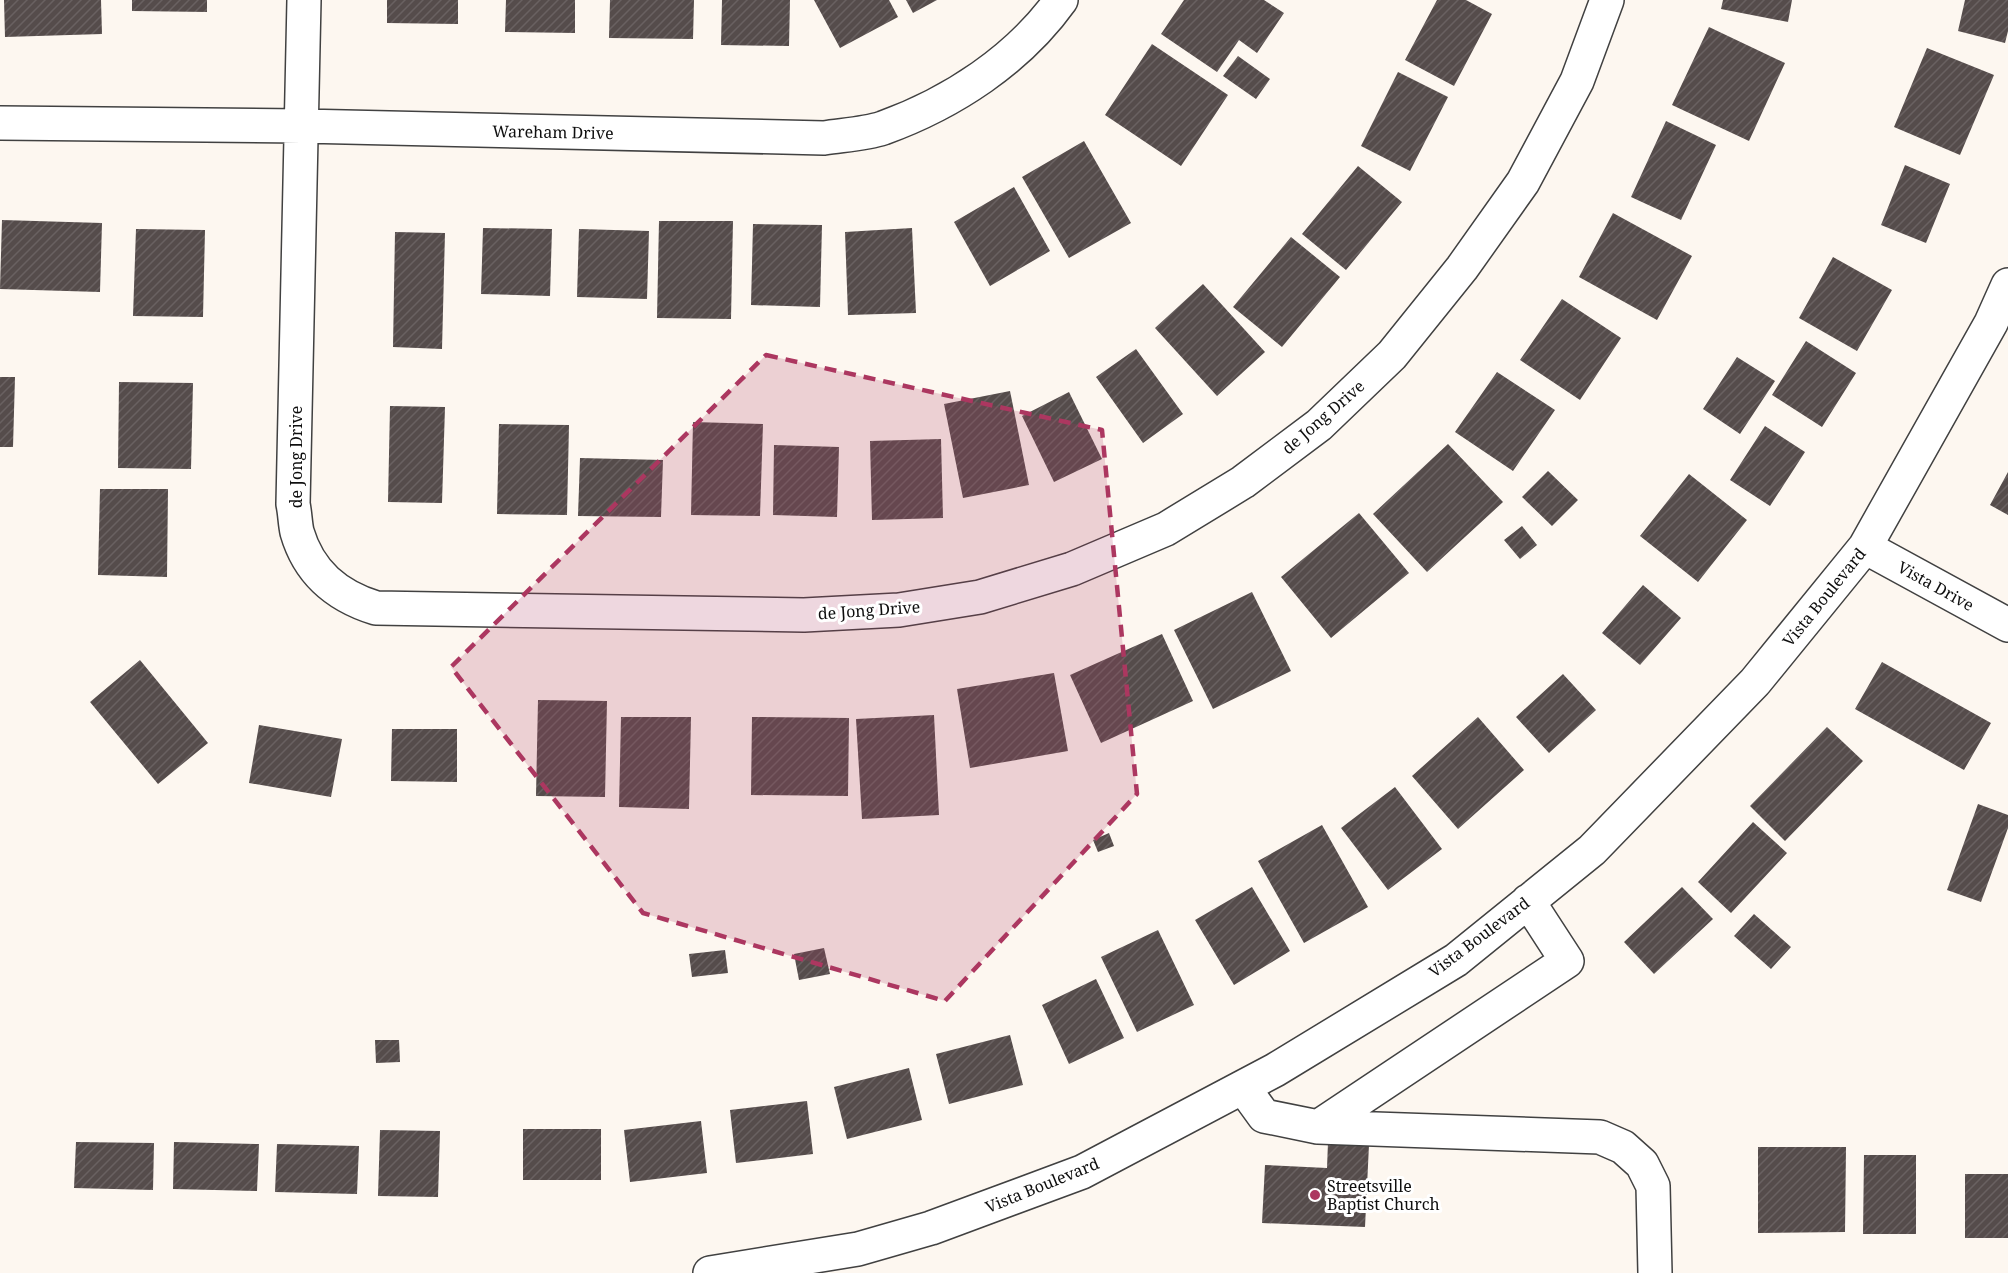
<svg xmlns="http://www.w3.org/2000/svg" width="2008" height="1273" viewBox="0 0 2008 1273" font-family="'Noto Serif',serif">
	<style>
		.building { fill: url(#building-hatch) }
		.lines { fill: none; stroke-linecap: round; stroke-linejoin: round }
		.minor-casing { stroke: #414141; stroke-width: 36 }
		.minor { stroke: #fff; stroke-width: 33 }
		.marked { fill: #ac3760; fill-opacity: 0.2; stroke: #ac3760; stroke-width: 4.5; stroke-dasharray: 12 8; stroke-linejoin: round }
		.poi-dot { fill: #ac3760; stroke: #fff; stroke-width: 2 }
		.labels { text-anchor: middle; stroke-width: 6; stroke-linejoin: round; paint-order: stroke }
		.street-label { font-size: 16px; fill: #0e0e0e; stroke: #fff }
		.poi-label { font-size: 16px; fill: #0e0e0e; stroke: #fff; text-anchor: start }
	</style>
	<defs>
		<pattern id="building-hatch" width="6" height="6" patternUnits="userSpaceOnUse" patternTransform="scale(1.5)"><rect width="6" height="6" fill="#554c4b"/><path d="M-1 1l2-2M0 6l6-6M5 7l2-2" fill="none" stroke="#696161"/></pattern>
	</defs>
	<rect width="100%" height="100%" fill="#fdf7f0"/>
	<path class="building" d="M4,0H101L102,34L5,37Z
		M132,0H207V12L132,11Z
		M387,0H458V24L387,23Z
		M506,0H575V33L505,32Z
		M610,0H694L693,39L609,38Z
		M722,0H790L789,46L721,45Z
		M814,0H889L898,17L840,48Z
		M906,0H937L913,13Z
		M1184,0H1264L1284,13L1257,53L1239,40L1217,72L1161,34Z
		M1437,0H1466L1492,14L1454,86L1405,60Z
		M1723,0H1792L1788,22L1721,9Z
		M1965,0H2008V31L2005,43L1958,31Z
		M1709,27L1785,63L1749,141L1672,105Z
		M1152,44L1228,95L1181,166L1105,115Z
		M1927,48L1994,75L1960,155L1894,127Z
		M1238,56L1270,79L1256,99L1223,76Z
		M1398,72L1448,97L1410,171L1361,146Z
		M1666,121L1716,145L1681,220L1631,197Z
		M1084,141L1131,223L1069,258L1022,177Z
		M1905,165L1950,184L1926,243L1881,225Z
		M1358,166L1402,202L1346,270L1302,234Z
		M1014,187L1050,251L990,286L954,222Z
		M1613,213L1692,256L1657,320L1579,277Z
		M2,220L102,223L100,292L0,289Z
		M659,221H733L731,319L657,318Z
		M753,224L822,225L820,307L751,305Z
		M483,228L552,229L550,296L481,294Z
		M912,228L916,313L848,315L845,232Z
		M136,229L205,230L203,317L133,316Z
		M579,229L649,231L647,299L577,297Z
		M395,232L445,233L442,349L393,347Z
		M1291,237L1340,277L1282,347L1233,307Z
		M1833,257L1892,290L1857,351L1799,318Z
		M1203,284L1265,352L1217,396L1155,328Z
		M1562,299L1621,338L1580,400L1520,360Z
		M1806,341L1856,373L1822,427L1772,395Z
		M1136,349L1183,414L1143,443L1096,377Z
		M1737,357L1775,381L1740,434L1703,409Z
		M1497,372L1555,410L1513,471L1455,432Z
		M0,377H15L13,447H0Z
		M119,382L193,383L191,469L118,468Z
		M1010,391L1029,485L963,498L944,404Z
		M1069,392L1102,459L1054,482L1022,416Z
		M390,406L445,407L442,503L388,502Z
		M693,422L763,424L760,516L691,515Z
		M499,424L569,425L567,515L497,514Z
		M1765,426L1805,452L1770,506L1730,480Z
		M941,439L943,518L872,520L870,441Z
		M1448,444L1503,502L1427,572L1373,514Z
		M774,445L839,447L837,517L773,515Z
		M580,458L663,460L661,517L578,516Z
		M1548,471L1578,500L1552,526L1522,497Z
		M2008,472V515L1990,505Z
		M1689,474L1747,520L1698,582L1640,536Z
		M100,489H168L167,577L98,575Z
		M1359,513L1409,573L1331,638L1281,577Z
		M1522,526L1537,545L1520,559L1504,540Z
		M1643,585L1681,618L1640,665L1602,633Z
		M1252,592L1291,671L1213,709L1174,630Z
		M1162,634L1193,701L1101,743L1070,675Z
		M140,660L208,743L158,784L90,702Z
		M1882,662L1991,723L1964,770L1855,709Z
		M1054,673L1068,751L970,768L957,689Z
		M1563,674L1596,710L1549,753L1516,717Z
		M538,700L607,701L605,797L536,796Z
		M934,715L939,815L862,819L856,719Z
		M621,717H691L689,809L619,807Z
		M752,717L849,718L848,796L751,795Z
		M1478,717L1524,770L1458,829L1412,776Z
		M259,725L342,739L331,797L249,783Z
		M1827,727L1863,761L1785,841L1750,806Z
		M392,729H457V782L391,781Z
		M1395,787L1442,849L1388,890L1341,828Z
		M1978,804L2008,815V828L1981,902L1947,890Z
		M1753,822L1787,853L1731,913L1698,882Z
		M1322,825L1368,907L1304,943L1258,861Z
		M1109,833L1114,846L1098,852L1093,840Z
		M1252,887L1290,951L1234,985L1195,920Z
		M1682,887L1713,919L1654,974L1624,942Z
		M1754,914L1791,947L1771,969L1734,936Z
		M1158,930L1194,1005L1137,1032L1101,957Z
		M824,948L830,974L799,980L794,954Z
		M725,950L728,973L692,977L689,954Z
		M1096,979L1124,1038L1069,1064L1042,1005Z
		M1010,1035L1023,1085L949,1104L936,1054Z
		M375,1040H399L400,1062L376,1063Z
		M909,1068L922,1120L847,1139L834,1087Z
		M807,1101L813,1154L736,1163L730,1110Z
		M701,1121L707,1173L630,1182L624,1130Z
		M523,1129H601V1180H523Z
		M380,1130L440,1131L438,1197L378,1196Z
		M76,1142L154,1143L153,1190L74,1188Z
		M174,1142L259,1144L257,1191L173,1189Z
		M1328,1142L1369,1145L1365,1227L1262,1223L1265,1165L1327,1168Z
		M277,1144L359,1146L357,1194L275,1192Z
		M1758,1147H1846L1845,1232L1758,1233Z
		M1864,1155H1916V1234H1863Z
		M1965,1174H2008V1238H1965Z"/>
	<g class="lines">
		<defs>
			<path id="minor" d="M304,0L293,504C295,513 295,523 297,532C309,573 337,596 376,608L804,615L899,610L980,597L1072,569L1166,529L1243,482L1319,425L1392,355L1462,268L1523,182L1577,81L1607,0
				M0,123L302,126L824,138C843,135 865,134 883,128C952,103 1018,60 1061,0
				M1865,547L2008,625
				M1243,1087L1264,1116L1318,1127L1567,961L1528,901
				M1318,1127L1600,1137L1623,1147L1642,1164L1653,1186L1655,1273
				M710,1273L858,1249L931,1228L1082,1172L1275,1070L1456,960L1592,850L1755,682L1865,547L1991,323L2008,285"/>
		</defs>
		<use href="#minor" class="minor-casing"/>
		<use href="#minor" class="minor"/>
	</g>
	<path class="marked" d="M766,355L1102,430L1137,794L945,1001L643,913L451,667Z"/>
	<circle class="poi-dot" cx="1315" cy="1195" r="6"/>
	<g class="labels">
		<g class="street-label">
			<text transform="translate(553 132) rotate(1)" y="6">Wareham Drive</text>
			<text transform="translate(1323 417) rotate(-41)" y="6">de Jong Drive</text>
			<text transform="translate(296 457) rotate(-90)" y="6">de Jong Drive</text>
			<text transform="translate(1936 586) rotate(29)" y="6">Vista Drive</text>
			<text transform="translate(1824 597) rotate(-51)" y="6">Vista Boulevard</text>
			<text transform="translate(869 610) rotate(-4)" y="6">de Jong Drive</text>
			<text transform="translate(1479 937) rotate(-37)" y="6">Vista Boulevard</text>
			<text transform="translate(1042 1185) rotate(-22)" y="6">Vista Boulevard</text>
		</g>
		<g class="poi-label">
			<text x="1327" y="1192">Streetsville<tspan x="1327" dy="18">Baptist Church</tspan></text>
		</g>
	</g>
</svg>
